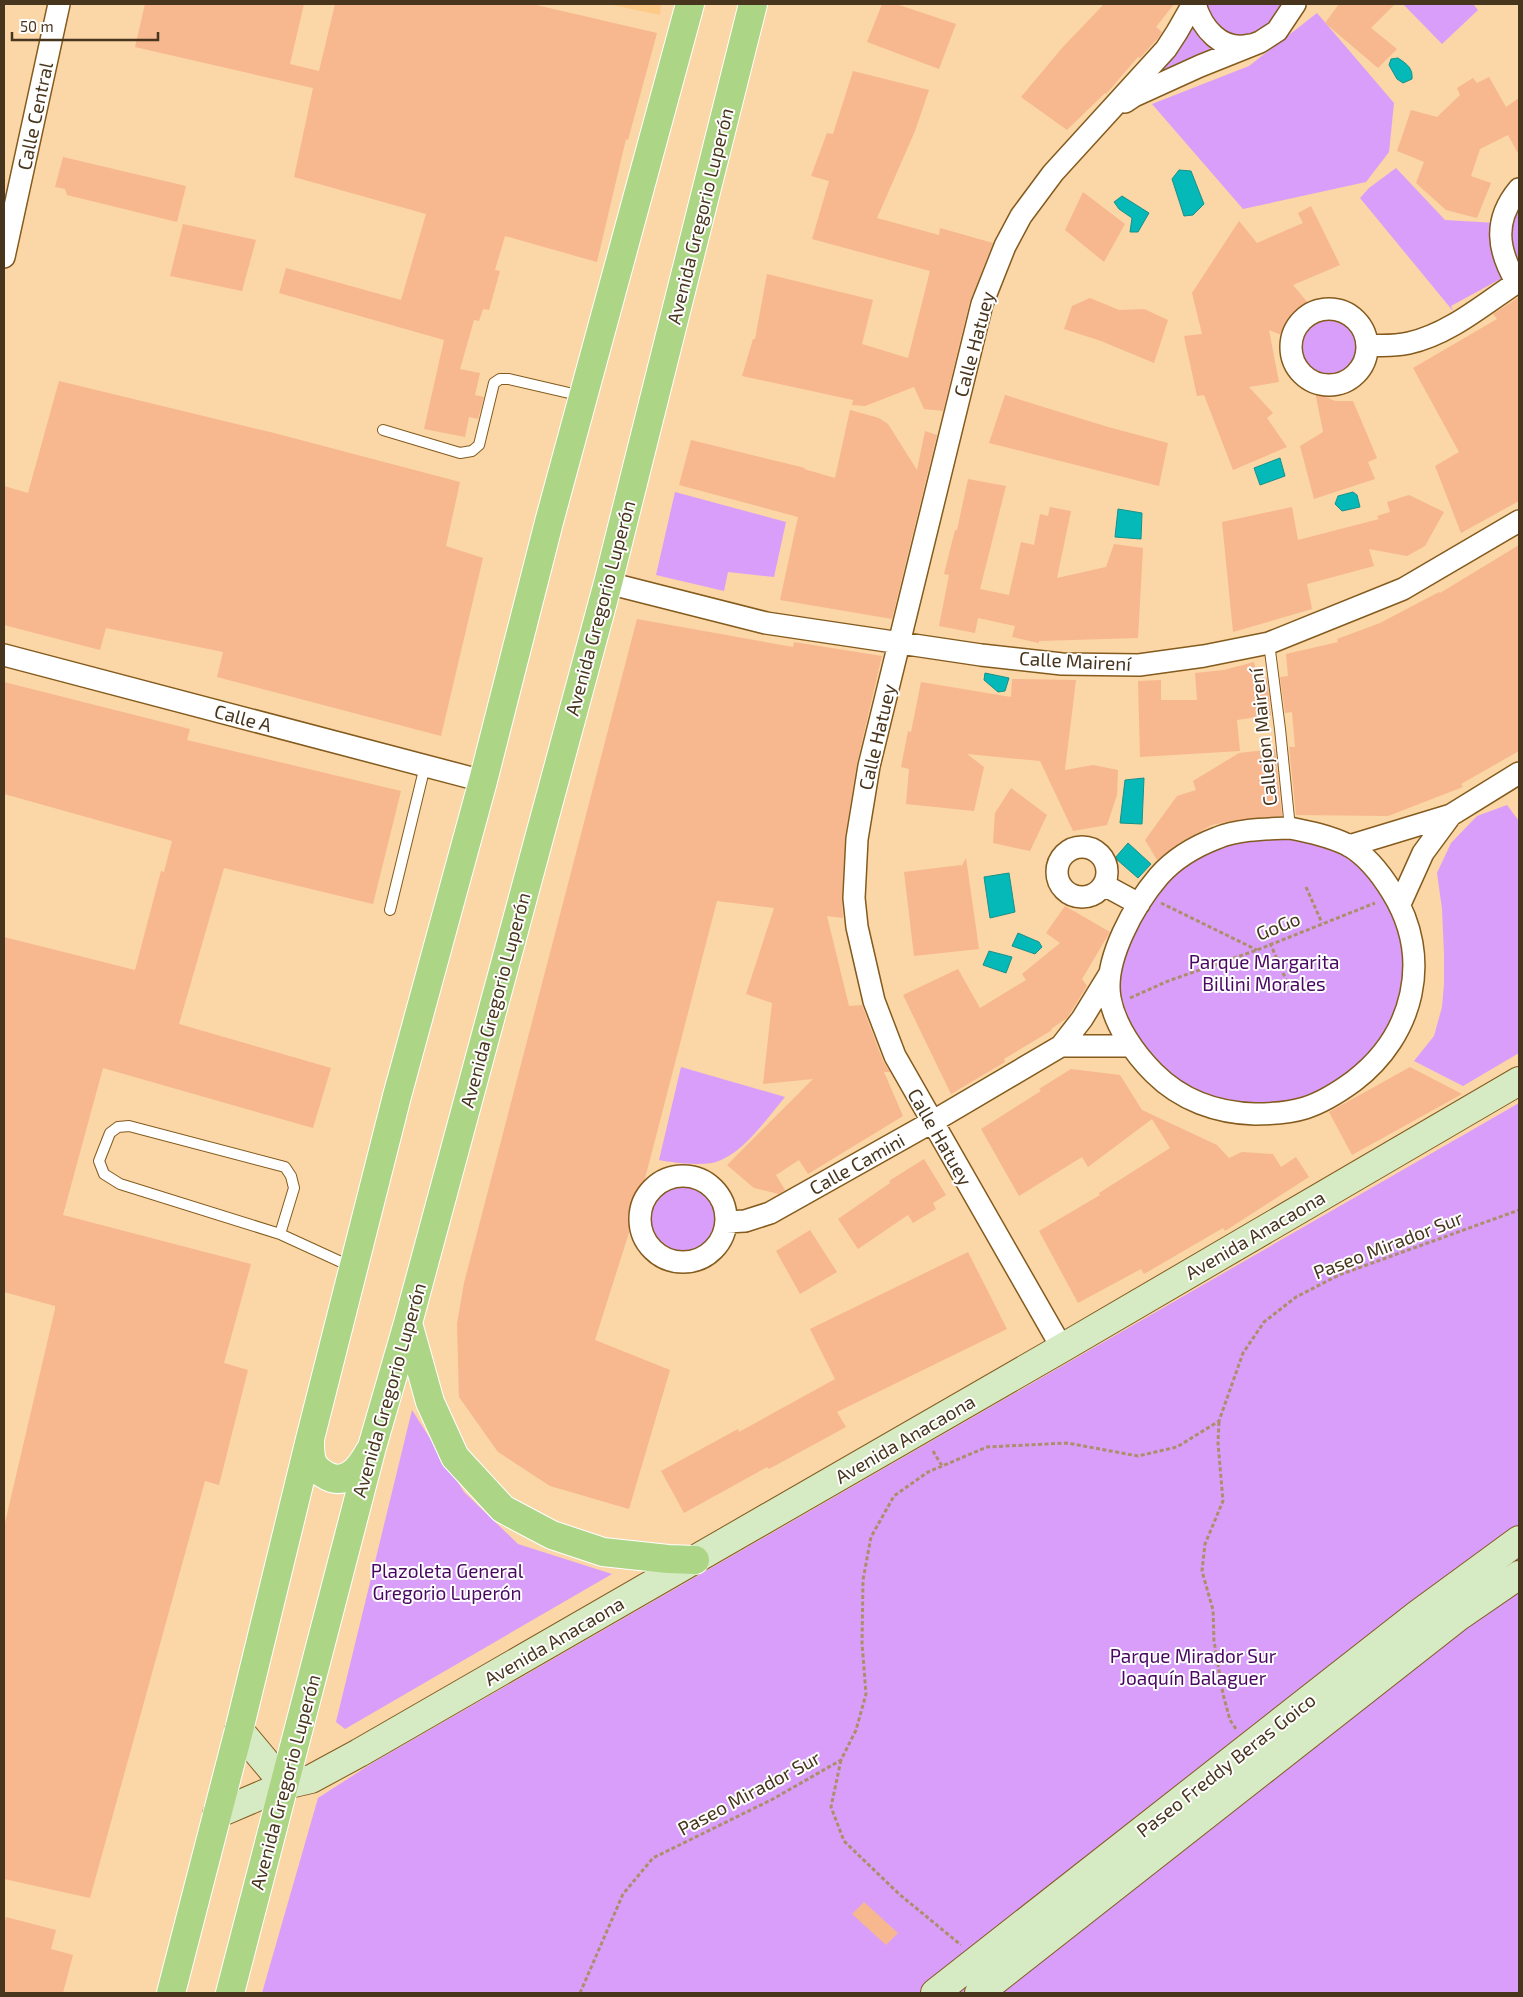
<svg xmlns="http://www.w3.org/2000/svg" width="1523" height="1997" viewBox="0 0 1523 1997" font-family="'Exo 2',sans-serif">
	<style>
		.built { fill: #feca87 }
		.green { fill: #d99ef9 }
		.water { fill: #04b9b7; stroke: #189189 }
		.building { fill: #f7b78f }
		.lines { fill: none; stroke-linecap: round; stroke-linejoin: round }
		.lane-casing { stroke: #845b1d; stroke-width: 12 }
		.street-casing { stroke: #845b1d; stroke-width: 24 }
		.secondary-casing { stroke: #845b1d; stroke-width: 30 }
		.primary-casing { stroke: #fff; stroke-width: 30 }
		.path { stroke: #ac8f6a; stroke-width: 3; stroke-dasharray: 4 2.5; stroke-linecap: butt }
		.lane { stroke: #fff; stroke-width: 10 }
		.street { stroke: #fff; stroke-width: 21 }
		.secondary { stroke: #d6ebc3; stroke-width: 28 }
		.primary { stroke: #acd686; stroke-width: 28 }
		.labels { text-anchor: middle; stroke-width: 4; stroke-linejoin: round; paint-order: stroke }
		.street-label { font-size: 19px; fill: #48351d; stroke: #fefefe }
		.park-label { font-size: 19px; fill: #490762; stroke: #fefefe }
	</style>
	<rect width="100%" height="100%" fill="#fbd6a7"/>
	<path class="built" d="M608,4H661L660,15Z"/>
	<path class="green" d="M1204,4H1289L1284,16L1224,48L1150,82L1195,25Z
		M1403,4H1473L1478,10L1442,44Z
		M1317,13L1394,103L1389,152L1366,182L1243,209L1152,104L1249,66Z
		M1396,168L1445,220L1496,223L1506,276L1451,306L1453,311L1360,198L1369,188Z
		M1519,203V260C1508,242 1511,221 1519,203Z
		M1299 347a29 29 0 1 1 58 0a29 29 0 1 1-58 0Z
		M675,492L786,522L774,577L728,572L724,591L656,575Z
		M1507,805L1519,821V1053L1463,1086L1414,1061L1434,1036L1442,1007L1444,984V953L1442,909L1437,873L1451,843L1477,816Z
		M1265,837L1309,839L1354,858L1388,898L1400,921L1409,968L1391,1036L1328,1093L1287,1106L1223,1104L1163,1075L1123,1019L1117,971L1125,946L1160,885L1219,843Z
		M681,1067L785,1097C767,1118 744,1153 716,1162C702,1166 674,1163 659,1160Z
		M1519,1103V1993H262L318,1798L374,1762Z
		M649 1219a34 34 0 1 1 68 0a34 34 0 1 1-68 0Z
		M412,1410L464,1492L518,1544L612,1574L345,1729L336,1722Z"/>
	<path class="water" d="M1398,58C1407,64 1413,68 1412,79L1403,83L1397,79L1389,65L1391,59Z
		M1179,170L1191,171L1204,204L1193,215L1184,216L1172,179Z
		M1122,196L1149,213L1138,232H1130L1132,218L1119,209L1114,202Z
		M1280,458L1285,476L1260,485L1254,468Z
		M1353,492L1357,495L1360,507L1342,511L1335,504L1338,496Z
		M1118,509L1142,513L1141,539L1115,537Z
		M985,673L1009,678L1005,691L998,692L984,680Z
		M1144,778L1142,824L1120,823L1125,780Z
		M1128,843L1151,864L1138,878L1115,858Z
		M1009,873L1015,912L990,918L984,877Z
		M1018,933L1039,942L1042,947L1035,954L1012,946Z
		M989,951L1012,957L1006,973L983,965Z"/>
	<path class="building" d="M145,4H304L290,64L319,71L335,4H532L657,33L628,140L626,139L597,262L505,236L495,270L500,271L489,310L483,309L479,321L474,320L460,369L480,373L475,395L484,397L478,419L469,417L465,437L424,429L444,340L279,293L286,268L401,300L426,214L294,177L313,88L135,47Z
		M882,4H896L956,24L939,69L867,42Z
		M1104,4H1174L1156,27L1162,32L1159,37L1140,58L1138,57L1106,94L1105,93L1067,130L1021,97L1062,48Z
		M1339,4H1395L1371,28L1397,49L1378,68L1325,23Z
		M853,71L929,90L915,131L877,218L939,235L940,228L993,243L970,301L943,411L924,409L914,387L865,406L852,405L853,400L742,376L753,339H755L767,274L873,300L862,344L908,358L930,271L812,239L829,181L811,176L827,133L833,134Z
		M1489,77L1506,107L1519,98V155L1508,135L1480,149L1471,176L1491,183L1477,218L1446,210L1416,183L1424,162L1397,151L1411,110L1437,117L1460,95L1457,88L1473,78L1477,83Z
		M63,157L186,186L177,222L67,195L65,189L55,187Z
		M1083,192L1125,224L1104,262L1065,230Z
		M1311,206L1340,265L1293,285L1308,303L1287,337L1269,330L1279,382L1249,387L1273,413L1267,418L1287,447L1233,470L1204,395L1197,396L1184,336L1202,334L1192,293L1239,221L1257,243L1303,223L1298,213Z
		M183,224L256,240L242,291L170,276Z
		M1519,297V501L1461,533L1435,466L1459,452L1413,368L1497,319L1493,314Z
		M1090,298L1119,310L1144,309L1168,320L1154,363L1101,341L1064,329L1072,306Z
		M59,381L274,433L460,482L446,546L483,558L441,736L217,677L223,652L106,628L100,650L4,625V486L28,493Z
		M1315,392L1335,401H1353L1377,458L1368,462L1375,479L1314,499L1300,446L1323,432Z
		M1005,395L1108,427L1168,443L1159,486L989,443Z
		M850,410L879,418L888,424L917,470L925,431L937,435L892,619L780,600L798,517L679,485L691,440L805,468L804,469L835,478Z
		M968,479L1006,486L980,589L1009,595L1021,542L1034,545L1040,514L1048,516L1050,507L1071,511L1057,578L1106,567L1114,544L1143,548L1138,638L1039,641V643L1012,637L1015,626L978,618L975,633L939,626L949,575L944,574L955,530H957Z
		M1409,495L1444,512L1425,546L1407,556L1369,549L1374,566L1307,584L1312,609L1233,632L1222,522L1292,507L1298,540L1379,519L1377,516L1390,512L1387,502Z
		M1519,545V751L1461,784L1463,787L1388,816L1296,815L1289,747H1295L1292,712L1285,713L1280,677L1288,676L1286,654L1338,642L1337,639L1380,623L1439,592L1440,593Z
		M637,619L793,647L794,642L882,656L857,763L845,837L842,897L843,918L827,916L849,1006L862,1005L883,1061L890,1072H884L903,1116L808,1174L799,1160L776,1175L785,1190L779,1194L754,1188L727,1165L813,1079L763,1084L772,1003L746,994L774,908L717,901L634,1221L633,1220L595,1340L670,1370L629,1509L550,1486L498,1452L459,1397L457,1324L464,1283Z
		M1254,662L1258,679L1267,678L1271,715L1237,720L1240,751L1140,757L1138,681L1161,680V700H1197L1195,673L1224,670Z
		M1012,679L1076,680L1065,770L1093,765L1118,770L1117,795L1107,825L1073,831L1040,761L967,754L984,767L974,811L906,804L909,769L901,767L908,731L911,732L921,682L1011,697Z
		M4,682L190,729L187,740L401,791L373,904L224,868L179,1024L331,1068L313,1128L103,1068L63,1215L251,1264L224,1363L248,1370L219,1485L205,1481L90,1898L4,1879V1527L55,1309V1306L4,1292V937L135,970L161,871L164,872L172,841L4,794Z
		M1275,749L1282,816L1242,819L1212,825L1179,843L1157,860L1145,840L1177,796L1196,790L1193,781L1239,753Z
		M1011,788L1047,815L1030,851L993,843L995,813Z
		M966,858L979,949L914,956L904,872L961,865V867Z
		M1065,906L1110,932L1082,979L1087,986L1067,1018L1051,1029L1052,1030L1004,1059L1005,1062L951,1094L903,995L958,969L980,1008L1026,980L1022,974L1060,943L1046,933Z
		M1410,1067L1462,1094L1352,1155L1329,1112Z
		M1071,1069L1120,1075L1142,1110L1217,1145L1229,1158L1242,1152L1273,1154L1281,1167L1296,1157L1309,1177L1225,1231L1223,1228L1144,1274L1141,1269L1078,1303L1039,1231L1100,1195L1099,1193L1170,1148L1152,1119L1088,1167L1082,1157L1019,1196L981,1129L1041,1091L1039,1089Z
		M924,1159L946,1195L933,1203L936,1209L913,1223L908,1215L858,1249L838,1219L890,1183L889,1181Z
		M810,1230L837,1272L800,1294L776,1251Z
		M968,1252L1007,1329L837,1412L846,1427L769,1469L767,1467L684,1513L661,1471L738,1429L739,1432L835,1379L810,1329Z
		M864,1902L898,1933L886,1945L852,1914Z
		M6,1917L56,1930L51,1949L73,1955L63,1993H4V1926Z"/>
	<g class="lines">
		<defs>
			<path id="lane" d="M383,430L460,453L472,451L479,445L494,383L500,379H509L582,396
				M1269,643L1280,729L1290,828
				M390,910L425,766
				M280,1234L294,1188L291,1176L285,1167L129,1126L118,1127L110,1133L99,1161L104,1174L120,1184L280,1234L352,1267"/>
			<path id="street" d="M1195,4C1202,28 1221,52 1250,45
				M1125,102L1134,96L1200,66L1260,42L1277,31L1295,4
				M4,257L59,4
				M1517,283C1497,250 1493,220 1519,189
				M1291 347a38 38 0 1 1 76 0a38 38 0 1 1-76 0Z
				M1367,345C1382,346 1395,346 1409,343C1450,334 1485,303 1519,281
				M608,583L766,623L981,655L1062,664L1139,665L1204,656L1269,643L1403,589L1519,521
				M4,655L483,781
				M1290,828C1310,832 1329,836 1348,845C1366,855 1381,874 1392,892C1433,958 1414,1035 1354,1081C1339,1092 1324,1102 1305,1108C1289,1113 1272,1114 1255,1114C1217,1113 1181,1100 1154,1073C1135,1054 1115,1026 1110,998C1103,960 1135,904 1159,876C1174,859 1196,846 1217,838C1239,829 1266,829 1290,828Z
				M1349,846L1451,815L1519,773
				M1057 872a25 25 0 1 1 50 0a25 25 0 1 1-50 0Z
				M1104,885L1139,904
				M1400,904L1423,853L1451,815
				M1061,1046H1131
				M640 1219a43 43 0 1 1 86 0a43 43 0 1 1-86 0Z
				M726,1222L745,1221L770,1213L932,1122L1061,1046L1082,1019L1109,975
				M1062,1348L895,1056L874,1001L857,927L854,898L857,839L869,766L982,304L1005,246L1021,216L1053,173L1166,49L1177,32L1193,4"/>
			<path id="secondary" d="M239,1730L285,1785
				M217,1814L285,1785L311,1779L359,1753L1062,1348L1519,1081
				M935,1993L1418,1614L1519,1540
				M979,1993L1458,1617L1519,1575"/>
			<path id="primary" d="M408,1323L430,1402L455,1457L503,1509L552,1535L603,1552L668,1559L695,1560
				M310,1440C310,1458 310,1467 327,1476C347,1486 360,1468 369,1452
				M171,1993L239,1730L310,1439L397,1096L483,781L549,522L690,4
				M230,1993L372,1447L408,1323L608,583L753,4"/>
		</defs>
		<use href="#lane" class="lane-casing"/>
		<use href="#street" class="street-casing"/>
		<use href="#secondary" class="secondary-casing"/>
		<use href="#primary" class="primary-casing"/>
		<path class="path" d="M1306,887L1322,923
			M1161,903L1257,950
			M1270,943L1287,982
			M1130,998L1168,981L1257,950L1375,903
			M1219,1422L1218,1443L1223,1501L1205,1544L1202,1571L1213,1610L1214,1641L1223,1694L1230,1720L1236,1729
			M933,1451L942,1466
			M841,1760L831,1807L844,1841L899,1894L961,1945
			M580,1993L623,1894L653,1858L773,1799L841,1760L856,1730L866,1694L862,1643L863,1580L871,1537L894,1496L928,1472L987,1447L1067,1443L1138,1456L1177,1447L1219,1421L1243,1353L1264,1322L1296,1297L1339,1275L1519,1210"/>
		<use href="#lane" class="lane"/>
		<use href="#street" class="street"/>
		<use href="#secondary" class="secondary"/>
		<use href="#primary" class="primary"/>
	</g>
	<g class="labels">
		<g class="street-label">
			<text transform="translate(35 116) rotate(-78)" y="7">Calle Central</text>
			<text transform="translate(700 216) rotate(-76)" y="7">Avenida Gregorio Luperón</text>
			<text transform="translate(974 344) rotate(-75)" y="7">Calle Hatuey</text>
			<text transform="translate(600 608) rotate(-75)" y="7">Avenida Gregorio Luperón</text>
			<text transform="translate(1075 661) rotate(3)" y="7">Calle Mairení</text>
			<text transform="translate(243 718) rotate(15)" y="7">Calle A</text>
			<text transform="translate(877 737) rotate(-77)" y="7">Calle Hatuey</text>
			<text transform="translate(1263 737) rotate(-96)" y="7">Callejon Mairení</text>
			<text transform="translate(1278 926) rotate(-22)" y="7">GoGo</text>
			<text transform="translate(495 1000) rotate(-75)" y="7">Avenida Gregorio Luperón</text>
			<text transform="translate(940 1137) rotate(60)" y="7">Calle Hatuey</text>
			<text transform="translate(857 1164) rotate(-29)" y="7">Calle Camini</text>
			<text transform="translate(1255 1235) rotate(-30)" y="7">Avenida Anacaona</text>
			<text transform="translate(1388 1245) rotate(-21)" y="7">Paseo Mirador Sur</text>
			<text transform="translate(389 1390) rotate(-74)" y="7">Avenida Gregorio Luperón</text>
			<text transform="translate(905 1439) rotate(-30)" y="7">Avenida Anacaona</text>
			<text transform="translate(554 1641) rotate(-30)" y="7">Avenida Anacaona</text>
			<text transform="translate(1226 1765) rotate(-38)" y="7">Paseo Freddy Beras Goico</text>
			<text transform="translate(285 1782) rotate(-75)" y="7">Avenida Gregorio Luperón</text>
			<text transform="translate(749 1793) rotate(-28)" y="7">Paseo Mirador Sur</text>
		</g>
		<g class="park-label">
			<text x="1264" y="969">Parque Margarita<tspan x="1264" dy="22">Billini Morales</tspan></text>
			<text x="447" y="1578">Plazoleta General<tspan x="447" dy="22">Gregorio Luperón</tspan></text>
			<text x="1193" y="1663">Parque Mirador Sur<tspan x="1193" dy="22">Joaquín Balaguer</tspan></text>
		</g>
	</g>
	<rect width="1523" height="1997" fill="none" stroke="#48351d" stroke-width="10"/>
	<path d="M12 32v8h146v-8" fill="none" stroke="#48351d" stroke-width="2.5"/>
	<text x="20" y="32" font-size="15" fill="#48351d" stroke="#fefefe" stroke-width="4" paint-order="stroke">50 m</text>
</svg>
